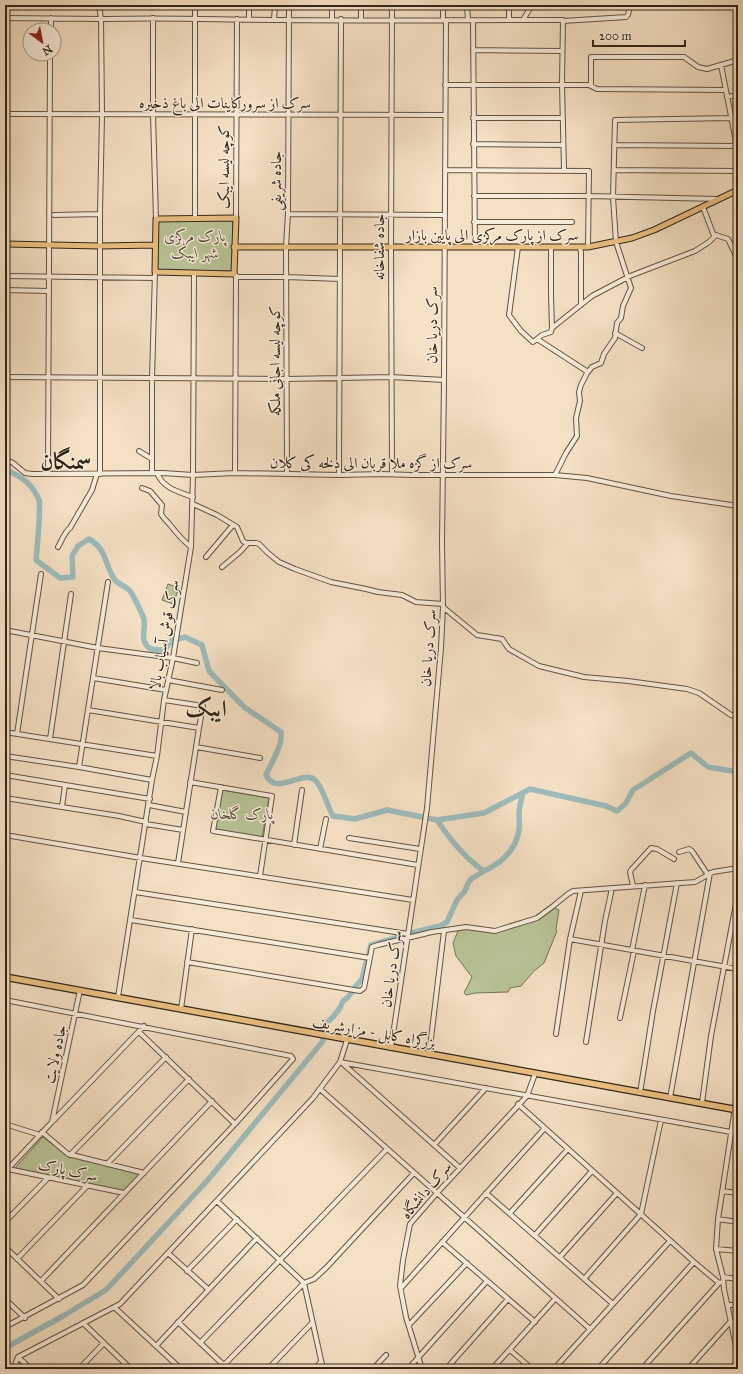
<svg xmlns="http://www.w3.org/2000/svg" width="743" height="1374" viewBox="0 0 743 1374" font-family="'IM FELL Great Primer',Amiri,serif">
	<style>
		.green { fill: #b8c397; stroke: #757458 }
		.lines { fill: none; stroke-linecap: round; stroke-linejoin: round }
		.river { stroke: #9ebbba; stroke-width: 5.5 }
		.minor-casing { stroke: #625443; stroke-width: 6 }
		.major-casing { stroke: #322618; stroke-width: 7 }
		.highway-casing { stroke: #322618; stroke-width: 8 }
		.minor { stroke: #f8ebd9; stroke-width: 4 }
		.major { stroke: #eac082; stroke-width: 5 }
		.highway { stroke: #eac082; stroke-width: 5.5 }
		.labels { text-anchor: middle; stroke-width: 3; stroke-linejoin: round; paint-order: stroke }
		.street-label { font-size: 15px; fill: #322618; stroke: #f8ebd9 }
		.park-label { font-size: 15px; font-style: italic; fill: #544d38; stroke: #f8ebd9 }
		.town-label { font-size: 23px; font-weight: bold; fill: #322618; stroke: #f8ebd9 }
	</style>
	<rect width="100%" height="100%" fill="#f4e0c4"/>
	<filter id="stains"><feTurbulence type="fractalNoise" baseFrequency=".005" numOctaves="4"/><feColorMatrix values="0 0 0 0 .2 0 0 0 0 .09 0 0 0 0 .02 0 0 0 .5 -.17"/></filter>
	<radialGradient id="worn" r=".72"><stop offset=".6" stop-color="#630" stop-opacity="0"/><stop offset="1" stop-color="#630" stop-opacity=".3"/></radialGradient>
	<path class="green" d="M157,219L233,220L232,271L156,270Z
		M168,584L179,588L173,604L162,600Z
		M222,790L269,798L262,838L215,830Z
		M555,908L559,910L556,929L557,931L544,963L534,971L521,986L510,988L508,992L475,993L466,995L464,993L472,977L456,956L453,943L458,931L466,928L494,932L537,919Z
		M43,1137L67,1155L141,1173L125,1192L15,1168Z"/>
	<g class="lines">
		<path class="river" d="M5,470C20,475 33,485 39,500C41,508 37,549 36,560L60,578L73,577L72,556L78,546L89,539C108,550 104,565 115,580C119,585 126,586 130,591C133,594 142,614 144,619C146,628 140,638 147,646C151,651 159,650 165,650L171,641L185,637L202,645L209,671L244,707L281,732C283,745 271,763 266,775C277,797 302,769 315,780C323,787 327,806 333,816L355,819L387,810L437,820L484,813L530,789L606,806L617,811L626,803L633,790L691,753L708,767L738,772
			M437,820C449,838 466,859 484,871C501,863 516,850 519,830C520,825 519,819 519,814C519,807 521,800 523,793
			M411,933L440,926L447,922L457,900L465,891L468,883L471,879L484,871
			M369,953L371,945L406,935
			M355,987L362,979L367,959
			M5,1348L63,1316L106,1290L207,1181L323,1041L322,1027L333,1017L340,1008L343,1001L347,998L353,991"/>
		<defs>
			<path id="minor" d="M99,5L101,19H106C166,17 227,20 287,20C366,21 444,20 523,20L532,5
				M249,5V19
				M332,5V19
				M392,5L391,247L392,474
				M467,5L468,20
				M509,5V20
				M5,18L101,19L102,115L100,214V474
				M153,18V115L156,219
				M274,20L275,5
				M361,20V5
				M443,20V5
				M473,20L475,247
				M523,20H563L562,84L564,170
				M563,21L626,17L628,15L630,5
				M51,30V18
				M473,50L562,51
				M721,65L738,152
				M445,85H589L597,89L726,90
				M591,86V57H684L698,67L707,69L738,60
				M727,97L738,95
				M5,114L445,115
				M473,118H562
				M473,144L563,145
				M614,145L737,146
				M445,170L589,171L588,247
				M614,170L738,171
				M474,196H589L718,199
				M703,207L714,236
				M288,214L444,215
				M54,215L100,214
				M195,218V5
				M236,218L237,19
				M474,222H572
				M518,247L509,315L521,331L533,342L542,335L551,332L552,328L592,296L630,276L695,251L709,242L716,235L728,239L738,260
				M551,247V295L552,328
				M580,247L581,253V305
				M235,275L238,277H286L340,279
				M5,276L155,278
				M5,290L48,291
				M615,333L642,348
				M537,339L588,372
				M5,377L287,379L391,377L444,380
				M139,451L152,459
				M5,459L13,463L25,473L32,474L163,473L193,475L235,473L339,475L382,474L411,475H555L587,478L671,496L738,506
				M48,473L50,54
				M152,473V378L155,272
				M157,473C163,488 178,492 193,497
				M235,473L236,276
				M287,474L286,247L288,214L289,5
				M339,475L341,19
				M555,475L566,453L577,436L576,418L580,401L579,392L581,385L587,373L592,367L601,363L604,354L615,338L617,323L621,318L623,306L631,288L616,242L613,197L615,120L731,118
				M142,488L150,491L162,505L161,514C164,519 167,521 171,526C178,535 182,540 191,547
				M193,504L217,515L237,527L243,541L246,543H256L259,544L268,553L279,562L295,569L331,582L366,589L378,592L402,595L416,602L443,604
				M58,547C61,542 65,531 70,528L92,490L97,474
				M206,557L233,525
				M222,567L240,552L248,543
				M443,607L477,635L502,639L509,649L539,666L584,677L628,681L687,689L699,693L731,715L738,717
				M5,630L98,648L173,658L197,663
				M93,678L166,690
				M168,680L222,690
				M88,710L199,728L203,706L164,700
				M5,732L157,756
				M17,734L41,574
				M50,739L71,594
				M196,747L260,758
				M5,756L79,767L152,780
				M79,767L108,582
				M5,775L150,799
				M190,782L272,796L260,876
				M221,787L213,831L418,865
				M5,798L119,816L146,822
				M149,805L186,812
				M62,807L65,785
				M146,824L183,830
				M5,835L141,858L413,900
				M349,838L420,849
				M294,845L302,790
				M320,849L326,819
				M679,852L689,849L692,851L708,875
				M178,863L199,728
				M633,886L630,872L631,870L651,848L657,849L674,859
				M135,892L408,934
				M131,920L370,958
				M570,939L738,969
				M632,950L645,885
				M187,962L360,991L364,988L372,947L378,945L432,932L466,927L495,931L537,918L552,907L568,894L573,891L695,882L713,872L738,868
				M118,997L152,780L157,756L164,700L173,658L191,547L193,475L194,273
				M5,1000L291,1056L293,1059L235,1124L83,1285L5,1327
				M181,1009L192,929
				M620,1018L634,951
				M139,1032L235,1124
				M556,1034L570,939L581,891
				M586,1042L605,921L612,888
				M391,1048L427,808L441,648L443,607L442,542L444,380L446,20
				M429,1055L444,931
				M340,1062L731,1132
				M341,1062L460,1168
				M738,1088L718,1219L716,1249L723,1277L724,1289L738,1356
				M320,1089L590,1329
				M640,1093L653,1011L677,883
				M670,1098L710,873
				M702,1103L711,1036L738,893
				M518,1104L694,1262L719,1283L723,1282
				M53,1121L144,1026
				M5,1124L40,1135
				M42,1132L68,1154L144,1173
				M434,1145L486,1088
				M70,1155L166,1057
				M107,1164L189,1079
				M8,1169L124,1193
				M5,1172L52,1122L80,990
				M722,1191L738,1193
				M486,1193L613,1304
				M217,1201L304,1283L323,1369
				M510,1213L568,1149
				M718,1219L738,1222
				M5,1222L48,1178
				M535,1235L592,1171
				M442,1242L535,1322
				M5,1247L59,1299
				M716,1249L738,1251
				M168,1253L208,1289
				M560,1257L617,1193
				M17,1259L87,1186
				M187,1271L237,1219
				M723,1277L738,1279
				M584,1279L641,1214L661,1120
				M41,1281L212,1101
				M401,1288L544,1129
				M5,1299L25,1318
				M728,1305H738
				M114,1307L181,1369
				M178,1322L228,1369
				M83,1323L131,1369
				M409,1325L467,1263
				M200,1343L387,1149
				M156,1346L257,1238
				M510,1350L532,1369
				M18,1357L31,1369
				M224,1365L304,1283L314,1279L326,1268L414,1173
				M13,1369L18,1357L120,1304L313,1098L340,1062L347,1040
				M79,1369L104,1343
				M268,1369L312,1323
				M314,1369L321,1362
				M373,1369L386,1355
				M408,1369L487,1281
				M422,1369L406,1317L400,1286L403,1260L410,1224L437,1193L527,1096L535,1074
				M446,1369L508,1299
				M492,1369L555,1299
				M554,1369L670,1241
				M598,1369L694,1262
				M642,1369L719,1283
				M688,1369L731,1321
				M731,1369L738,1360"/>
			<path id="major" d="M236,218L234,274L155,272L156,219Z
				M5,244L100,246L155,245
				M234,247H588L632,238L654,230L738,190"/>
			<path id="highway" d="M5,977L738,1110"/>
		</defs>
		<use href="#minor" class="minor-casing"/>
		<use href="#major" class="major-casing"/>
		<use href="#highway" class="highway-casing"/>
		<use href="#minor" class="minor"/>
		<use href="#major" class="major"/>
		<use href="#highway" class="highway"/>
	</g>
	<g class="labels">
		<g class="street-label">
			<text x="225" y="108">سرک از سرورکاینات الی باغ ذخیره</text>
			<text transform="translate(224 167) rotate(-90)" y="5">کوچه لیسه ایبک</text>
			<text transform="translate(276 181) rotate(-90)" y="5">جاده شریفی</text>
			<text x="492" y="240">سرک از پارک مرکزی الی پایین بازار</text>
			<text transform="translate(379 247) rotate(-90)" y="5">جاده شفاخانه</text>
			<text transform="translate(432 325) rotate(-90)" y="5">سرک دریا خان</text>
			<text transform="translate(275 361) rotate(-90)" y="5">کوچه لیسه اجانی ملکه</text>
			<text x="371" y="468">سرک از گزه ملا قربان الی دلخه کی کلان</text>
			<text transform="translate(164 635) rotate(-80)" y="5">سرک قوش آسیاب بالا</text>
			<text transform="translate(428 648) rotate(-86)" y="5">سرک دریا خان</text>
			<text transform="translate(391 969) rotate(-82)" y="5">سرک دریا خان</text>
			<text transform="translate(374 1032) rotate(10)" y="5">بزرگراه کابل - مزارشریف</text>
			<text transform="translate(55 1054) rotate(-78)" y="5">جاده ولایت</text>
			<text transform="translate(68 1170) rotate(12)" y="5">سرک پارک</text>
			<text transform="translate(426 1190) rotate(-50)" y="5">سرک دانشگاه</text>
		</g>
		<g class="park-label">
			<text x="195" y="241">پارک مرکزی<tspan x="195" dy="17">شهر ایبک</tspan></text>
			<text x="242" y="819">پارک گلخان</text>
		</g>
		<g class="town-label">
			<text x="66" y="469">سمنگان</text>
			<text x="206" y="716">ایبک</text>
		</g>
	</g>
	<rect width="743" height="1374" fill="none" stroke="#f4e0c4" stroke-width="20"/>
	<rect x="6" y="6" width="731" height="1362" fill="none" stroke="#322618" stroke-width="2"/>
	<rect x="10" y="10" width="723" height="1354" fill="none" stroke="#322618"/>
	<g transform="translate(42 42) rotate(148)"><circle r="19" fill="#f8ebd9" stroke="#a99c8c"/>
	<path d="M0-3L7 15L0 10L-7 15Z" fill="#8f2418"/>
	<text y="-6" font-size="11" font-weight="bold" text-anchor="middle" fill="#322618">N</text>
	</g>
	<path d="M593 40v6h92v-6" fill="none" stroke="#322618" stroke-width="2"/>
	<text x="599" y="40" font-size="12" fill="#322618" stroke="#f8ebd9" stroke-width="3" paint-order="stroke">200 m</text>
	<rect width="100%" height="100%" filter="url(#stains)"/>
	<rect width="100%" height="100%" fill="url(#worn)"/>
</svg>
